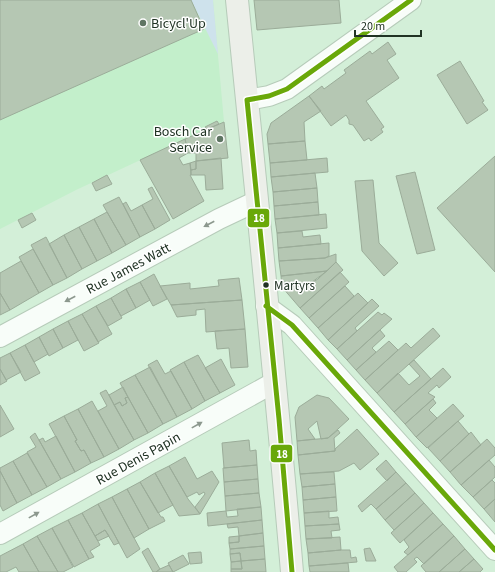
<svg xmlns="http://www.w3.org/2000/svg" width="495" height="572" viewBox="0 0 495 572" font-family="'Source Sans 3',sans-serif">
	<style>
		.built { fill: #c3efcb }
		.green { fill: #cee2ec }
		.building { fill: #b5c7b3; stroke: #9bac99 }
		.lines { fill: none; stroke-linecap: round; stroke-linejoin: round }
		.street-casing { stroke: #b6cbb9; stroke-width: 22 }
		.secondary-casing { stroke: #b6cbb9; stroke-width: 24 }
		.street { stroke: #f8fdf9; stroke-width: 20 }
		.secondary { stroke: #ecefe9; stroke-width: 22 }
		.bus-1-casing { stroke: #fff; stroke-width: 8 }
		.bus-1 { stroke: #69a809; stroke-width: 5 }
		.oneway { fill: #8c988e }
		.poi-dot { fill: #5f7563; stroke: #fff; stroke-width: 1.5 }
		.bus-dot { fill: #203324; stroke: #fff; stroke-width: 1.5 }
		.labels { text-anchor: middle; stroke-width: 3; stroke-linejoin: round; paint-order: stroke }
		.bus-label { font-size: 13px; fill: #203324; stroke: #fff; text-anchor: start }
		.poi-label { font-size: 14px; fill: #203324; stroke: #fff; text-anchor: start }
		.street-label { font-size: 14px; fill: #203324; stroke: #fff }
		.line-badge { stroke: #fff; stroke-width: 1.5 }
		.badge-label { font-size: 11px; text-anchor: middle; font-weight: bold; fill: #fff }
	</style>
	<rect width="100%" height="100%" fill="#d3efd8"/>
	<path class="built" d="M0,0H213L224,122L219,124L217,121L205,127L207,129L76,190L0,229Z"/>
	<path class="green" d="M191,0H213L218,54Z"/>
	<path class="building" d="M0,0H191L204,29L0,120Z
		M254,0H339L341,23L257,30Z
		M388,42L396,54L387,60L399,78L366,101L384,127L381,129L383,132L371,141L369,138L364,141L353,125L349,124V120L346,115L331,126L309,96L322,86L324,89L346,73L344,70L370,51L372,54Z
		M460,61L484,101L482,102L488,110L467,124L437,75Z
		M309,96L321,111L304,122L305,141L268,144L267,134L271,123Z
		M217,121L219,124L207,129L205,127Z
		M224,122L228,158L196,161V153H188L185,139Z
		M185,139L188,153L179,158L183,165L190,163L191,175H190L204,201L173,219L140,160Z
		M305,141L307,160L270,163L268,144Z
		M495,156V272L437,208Z
		M221,158L223,189L206,190L205,175H191V170L196,169V161Z
		M327,158L328,172L271,177L270,163Z
		M196,161V169L191,170L190,163Z
		M415,172L435,250L417,254L396,176Z
		M315,173L317,188L273,192L271,177Z
		M107,175L112,184L96,191L92,183Z
		M373,180L379,243L398,263L384,276L362,251L355,181Z
		M152,187L170,220L155,229L142,205L153,199L148,189Z
		M317,188L318,202L274,206L273,192Z
		M119,197L140,237L126,245L103,205Z
		M126,202L131,211L142,205L155,229L140,237L123,204Z
		M318,202L319,215L275,219L274,206Z
		M107,212L126,245L112,253L94,219Z
		M32,213L36,220L22,228L18,220Z
		M326,214L327,228L277,233L275,219Z
		M94,219L112,253L97,261L79,227Z
		M79,227L97,261L82,269L64,235Z
		M302,231L303,237L320,235L321,244L278,248L277,233Z
		M64,235L82,269L67,278L49,244Z
		M46,237L67,278L53,285L31,245Z
		M329,243V256L325,258L279,261L278,248Z
		M33,249L53,285L39,293L19,257Z
		M336,254V262L327,271L281,276L279,261L325,258Z
		M21,261L39,293L10,310L0,293V273Z
		M336,262L343,270L300,308L282,287L308,285L318,279Z
		M327,271L308,285L282,287L281,276Z
		M340,272L349,282L309,318L300,308Z
		M154,274L167,299L153,306L140,282Z
		M239,278L242,300L171,305L160,286L190,283V289L219,286L218,280Z
		M140,282L150,300L136,308L126,289Z
		M345,286L354,296L318,328L309,318Z
		M126,289L136,308L121,316L111,298Z
		M0,293L10,310L0,315Z
		M358,293L368,303L328,340L318,328Z
		M111,298L122,318L108,326L96,306Z
		M372,299L379,306L355,328L357,331L337,349L328,340Z
		M242,300L245,329L206,332L205,309L196,310V315L177,317L171,305Z
		M96,306L112,334L98,342L82,314Z
		M378,312L382,315L384,313L392,319L347,360L337,349Z
		M82,314L99,343L84,351L68,321Z
		M68,321L78,340L63,348L53,329Z
		M433,328L440,336L377,393L365,380L406,343L411,348Z
		M53,329L63,348L49,356L39,337Z
		M245,329L248,367L231,368L229,348L217,349L215,331Z
		M380,330L385,336L372,348L376,352L356,370L347,360Z
		M39,337L48,354L34,362L25,345Z
		M389,341L398,350L365,380L356,370Z
		M25,345L40,373L25,381L10,353Z
		M10,353L21,372L6,380L0,369V358Z
		M198,355L220,393L205,401L184,362Z
		M221,359L235,385L220,393L205,368Z
		M157,360L165,374L171,371L192,409L177,417L148,365Z
		M414,360L431,379L394,412L377,393L398,373L409,385L420,376L409,364Z
		M184,362L205,401L192,409L170,370Z
		M150,367L177,417L163,424L135,375Z
		M443,368L451,377L439,388L437,385L428,393L435,397L405,424L394,412Z
		M0,369L7,381L0,385Z
		M135,375L163,424L148,433L120,383Z
		M123,387L128,397L125,398L127,403L122,406L120,402L114,405L109,395Z
		M106,390L134,440L119,449L98,411L107,406L100,393Z
		M317,395L329,398L349,419L328,438L321,439L317,421L308,429L315,439L297,441L295,417L299,407Z
		M128,397L148,433L134,440L114,405L120,402L122,406L127,403L125,398Z
		M433,399L436,403L429,410L437,418L416,437L405,424Z
		M92,401L119,449L104,457L78,409Z
		M453,404L464,416L427,448L416,437Z
		M0,405L14,429L0,437Z
		M78,409L104,457L91,463L84,450L81,451L75,441L77,440L64,416Z
		M64,416L77,440L75,441L81,451L84,450L91,463L75,472L49,424Z
		M458,421L469,434L440,461L428,448Z
		M357,429L379,454L360,470L354,463L339,471L300,474L298,455L335,451V449Z
		M338,430L340,433L334,438L335,451L298,455L297,441L328,438Z
		M471,432L481,445L450,472L440,461Z
		M35,433L61,479L47,487L27,452L36,447L30,437Z
		M56,436L75,472L61,479L39,440L43,438L45,442Z
		M487,439L495,448V455L461,485L450,472Z
		M249,440L250,451L256,450L257,465L224,468L222,443Z
		M27,453L47,487L32,495L13,461Z
		M185,457L197,479L212,471L219,482L200,514L195,507L205,494L204,492L199,495L197,492L187,497L169,466Z
		M386,460L396,472L387,481L376,469Z
		M489,460L495,467V477L473,497L461,485Z
		M13,461L32,495L17,503L0,471V468Z
		M257,465L258,479L224,482L223,468Z
		M169,466L188,499L200,514L179,516L155,473Z
		M0,471L17,503L3,511L0,505Z
		M334,472L335,484L302,487L300,474Z
		M396,472L406,483L376,509L371,504L362,512L358,506Z
		M155,473L173,505L158,513L140,482Z
		M258,479L259,493L225,496L224,482Z
		M492,480L495,483V499L484,509L473,497Z
		M140,482L161,517H163L165,521L149,529L127,489Z
		M406,483L415,493L385,520L376,509Z
		M335,484L336,497L303,500L302,487Z
		M127,489L149,529L134,538L112,497Z
		M259,493L261,507L226,511L225,496Z
		M415,493L424,503L394,530L385,520Z
		M112,497L140,549L127,558L98,504Z
		M336,497L337,511L304,513L303,500Z
		M495,499V522L484,509Z
		M424,503L433,513L400,543L391,533Z
		M98,504L119,543L114,545L105,530L95,536L82,513Z
		M261,507L262,520L208,526L207,513L226,511L227,517L238,516L237,509Z
		M329,511V518L338,517L339,524L305,526L304,513Z
		M82,513L100,545L90,551L94,557L89,559L68,520Z
		M433,513L443,524L408,555L404,552L409,547L404,540Z
		M68,520L89,559L74,567L52,528Z
		M262,520L263,533L239,536L238,527L228,528L227,524Z
		M339,524L340,530L331,531L332,538L306,539L305,526Z
		M443,524L454,536L424,564L417,557L414,559L417,562L406,572H398L394,567Z
		M52,528L73,567L63,572H58L37,536Z
		M105,530L109,536L98,541L95,536Z
		M263,533L264,546L230,549L229,543L239,542V536Z
		M37,536L58,572H39L23,544Z
		M239,536V542L229,543V537Z
		M454,536L465,549L439,572H426L421,566Z
		M340,537L341,550L308,553L306,539Z
		M23,544L39,572H19L16,567L6,572H0V556Z
		M264,546L265,559L241,561L240,553L230,554V549Z
		M148,548L160,569L156,572H153L142,552Z
		M370,548L376,561H366L364,549Z
		M465,549L474,559L459,572H439Z
		M341,550H350L351,558L356,557L357,562L309,566L308,553Z
		M201,552L202,563L190,564L188,553Z
		M240,553L241,561L231,562L230,554Z
		M183,555L189,564L173,572L168,563Z
		M265,559L266,572H231V569H242L241,561Z
		M474,559L483,569L480,572H459Z
		M241,561L242,569H231V562Z
		M348,563L349,572H310L309,566Z
		M169,565L173,572H156L160,569Z"/>
	<g class="lines">
		<defs>
			<path id="street" d="M247,100L269,96L287,89L411,0
				M266,306L292,325L495,550
				M0,337L219,219L257,201
				M0,534L275,382"/>
			<path id="secondary" d="M237,0C256,191 276,381 292,572"/>
		</defs>
		<use href="#street" class="street-casing"/>
		<use href="#secondary" class="secondary-casing"/>
		<use href="#street" class="street"/>
		<use href="#secondary" class="secondary"/>
		<defs>
			<path id="bus-1" d="M247,100L279,419L292,572
				M247,100L269,96L287,89L411,0
				M266,306L292,325L495,550"/>
		</defs>
		<use href="#bus-1" class="bus-1-casing"/>
		<use href="#bus-1" class="bus-1"/>
	</g>
	<defs><path id="oneway-solid" d="M-6-.8H1V-3.2L6.5 0L1 3.2V.8H-6Z"/></defs>
	<g class="oneway">
		<use href="#oneway-solid" transform="translate(209 224) rotate(152)"/>
		<use href="#oneway-solid" transform="translate(70 299) rotate(152)"/>
		<use href="#oneway-solid" transform="translate(197 425) rotate(-29)"/>
		<use href="#oneway-solid" transform="translate(34 515) rotate(-29)"/>
	</g>
	<g class="poi-dot">
		<circle cx="143" cy="23" r="4"/>
		<circle cx="220" cy="139" r="4"/>
	</g>
	<circle class="bus-dot" cx="266" cy="285" r="3.5"/>
	<g class="labels">
		<g class="bus-label">
			<text x="274" y="290">Martyrs</text>
		</g>
		<g class="poi-label">
			<text x="151" y="28">Bicycl'Up</text>
			<text x="212" y="136" text-anchor="end">Bosch Car<tspan x="212" dy="16">Service</tspan></text>
		</g>
		<g class="street-label">
			<text transform="translate(128 268) rotate(-28)" y="5">Rue James Watt</text>
			<text transform="translate(138 458) rotate(-29)" y="5">Rue Denis Papin</text>
		</g>
	</g>
	<g class="line-badge">
		<rect x="247" y="208" width="23" height="20" rx="4" fill="#69a809"/>
		<rect x="270" y="444" width="23" height="19" rx="4" fill="#69a809"/>
	</g>
	<g class="badge-label">
		<text x="259" y="222">18</text>
		<text x="282" y="458">18</text>
	</g>
	<path d="M355 30v6h66v-6" fill="none" stroke="#203324" stroke-width="2"/>
	<text x="361" y="30" font-size="12" fill="#203324" stroke="#ffffff" stroke-width="3" paint-order="stroke">20 m</text>
</svg>
